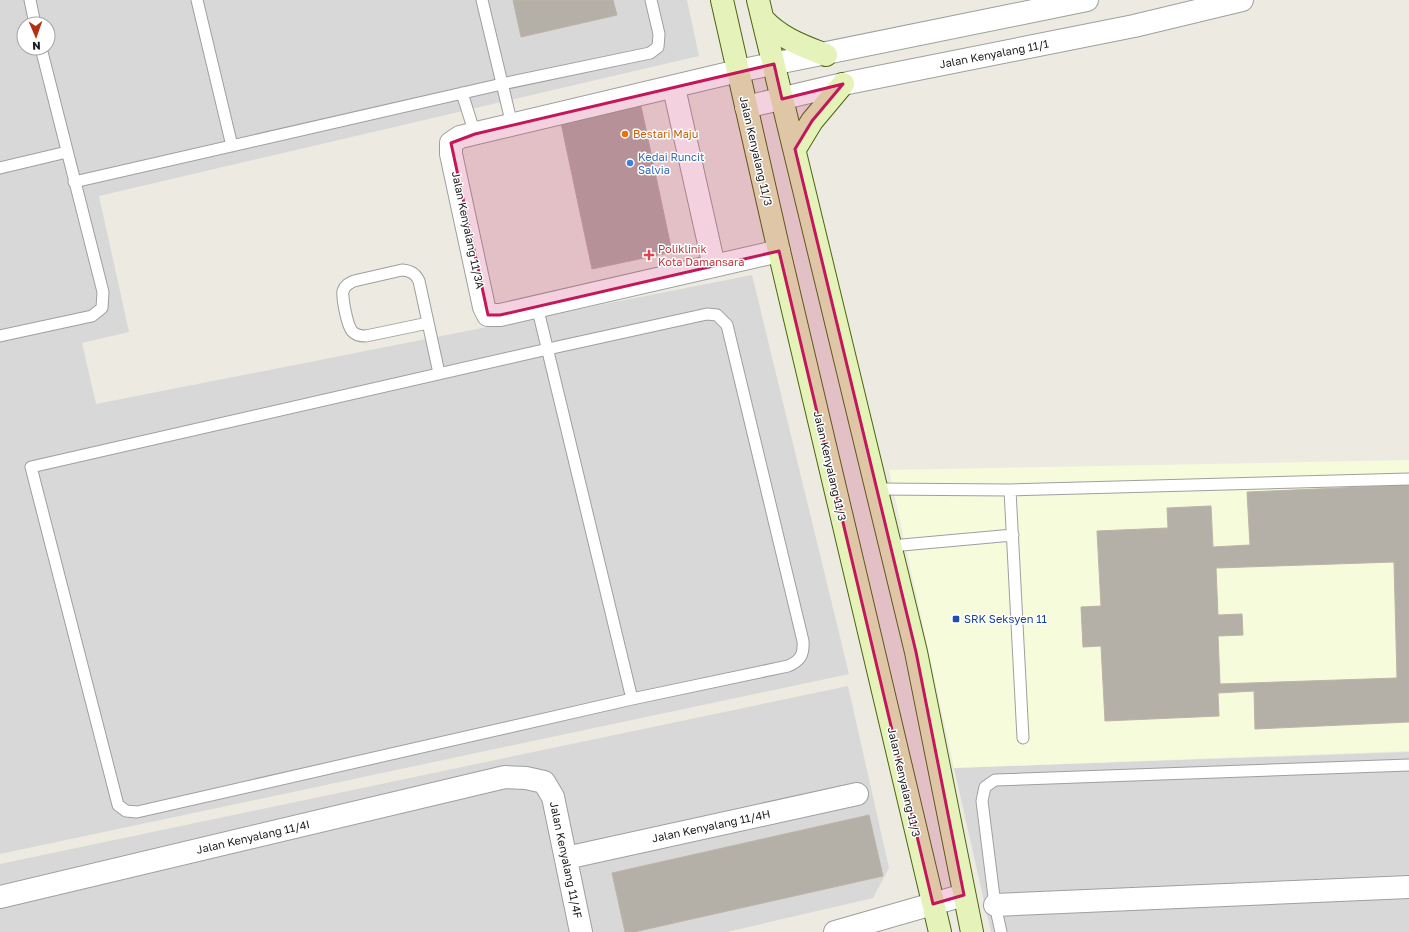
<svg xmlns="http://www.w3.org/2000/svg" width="1409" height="932" viewBox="0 0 1409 932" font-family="'Golos Text',sans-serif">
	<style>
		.residential { fill: #d9d8d8; fill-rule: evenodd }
		.education { fill: #f5fbdb }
		.building { fill: #b4b0a8; stroke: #bcb3a5; fill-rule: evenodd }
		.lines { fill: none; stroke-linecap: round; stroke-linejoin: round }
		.lane-casing { stroke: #9f9f9f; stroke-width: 13 }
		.street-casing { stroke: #9f9f9f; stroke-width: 24 }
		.secondary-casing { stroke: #4c650f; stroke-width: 24 }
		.lane { stroke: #fff; stroke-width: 11 }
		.street { stroke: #fff; stroke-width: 22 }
		.secondary { stroke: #e5f2b9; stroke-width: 22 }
		.marked { fill: #c2185b; fill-opacity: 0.2; stroke: #c2185b; stroke-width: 3; stroke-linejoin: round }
		.food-dot { fill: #e8710a; stroke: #fff; stroke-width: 1.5 }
		.shop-dot { fill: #3f7fe0; stroke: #fff; stroke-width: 1.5 }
		.health-dot { fill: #e0444e; stroke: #fff; stroke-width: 1.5 }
		.transit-dot { fill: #1a4fb4; stroke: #fff; stroke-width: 1.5 }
		.labels { text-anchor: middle; stroke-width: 3; stroke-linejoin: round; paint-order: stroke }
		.street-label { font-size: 11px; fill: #1b1b1b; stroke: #fff }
		.food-label { font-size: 11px; fill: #c56008; stroke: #fff; text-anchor: start }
		.shop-label { font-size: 11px; fill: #366cbe; stroke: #fff; text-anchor: start }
		.health-label { font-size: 11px; fill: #be3a42; stroke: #fff; text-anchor: start }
		.transit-label { font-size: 11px; fill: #164399; stroke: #fff; text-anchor: start }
	</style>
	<rect width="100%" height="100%" fill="#eceae1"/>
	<path class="residential" d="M0,0H687L699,56L99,196L129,332L82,343L96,404L752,275L849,674L0,854ZM24,24H48V48H24Z
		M848,686L889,868L873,898L727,932H0V864Z
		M1409,752V932H991L954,768Z"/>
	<path class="education" d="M1409,460V751L954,768L889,470Z"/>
	<path class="building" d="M513,0H613L617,15L521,37Z
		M641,106L672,252L592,269L561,123Z
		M1409,485V722L1255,729L1254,691L1218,693L1219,716L1105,721L1101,646L1083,647L1081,607L1101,606L1097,531L1168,528L1167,508L1211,506L1213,547L1250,545L1247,492ZM1394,562L1397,678L1220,684L1218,636L1243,635L1242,614L1218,615L1216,568Z
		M869,815L883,876L634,932H625L612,873Z"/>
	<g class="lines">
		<defs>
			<path id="lane" d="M30,0L35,24
				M197,0L232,146
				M482,0L512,125
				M462,93L475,134
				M0,168L67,152
				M74,182L502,84L650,53L658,47L659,34L651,0
				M537,306L632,699
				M707,314L717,315L727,325L803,641C804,655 800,661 788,666L632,699L137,812L126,811L118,805L31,467L548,349Z
				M428,323L366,336C361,336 355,335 352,331C347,325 342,298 343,291C345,285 349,283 354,281L402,270C411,271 415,273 419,281L439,373
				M0,336L92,316L102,308L103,292L41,48
				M877,489L1010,490L1409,479
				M1010,490L1023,738
				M891,546L1013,535
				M1001,932L995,905L982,801L985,787L995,780L1409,765"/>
			<path id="street" d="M674,88L714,266
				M746,107L843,84L1134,26L1242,0
				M779,251L500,315H488L484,307L451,154V143L460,137L738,71L1087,0
				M566,858L857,794
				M0,897L505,777L526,778L544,782L553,797L581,932
				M995,905L1409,887
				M835,932L964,895"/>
			<path id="secondary" d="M722,0L779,251L940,932
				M758,0L916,652L972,932
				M763,19C780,38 803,46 826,55
				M795,149L812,121L843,84"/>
		</defs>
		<use href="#lane" class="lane-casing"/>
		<use href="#street" class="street-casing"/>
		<use href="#secondary" class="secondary-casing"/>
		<use href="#lane" class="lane"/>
		<use href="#street" class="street"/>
		<use href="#secondary" class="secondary"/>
	</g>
	<path class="marked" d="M774,64L782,99L843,84L812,121L795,149L916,652L964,895L933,904L779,251L500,315H488L451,143L475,134Z"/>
	<circle class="food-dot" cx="625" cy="134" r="4"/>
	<circle class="shop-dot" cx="630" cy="163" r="4"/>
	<path class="health-dot" d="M647 249h4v4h4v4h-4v4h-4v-4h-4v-4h4z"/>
	<rect class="transit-dot" x="952" y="615" width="8" height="8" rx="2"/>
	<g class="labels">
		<g class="street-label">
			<text transform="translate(994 54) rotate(-11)" y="4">Jalan Kenyalang 11/1</text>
			<text transform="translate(756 151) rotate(77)" y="4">Jalan Kenyalang 11/3</text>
			<text transform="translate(468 230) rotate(78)" y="4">Jalan Kenyalang 11/3A</text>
			<text transform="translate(830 466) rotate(77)" y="4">Jalan Kenyalang 11/3</text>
			<text transform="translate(904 782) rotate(77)" y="4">Jalan Kenyalang 11/3</text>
			<text transform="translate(711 826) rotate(-12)" y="4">Jalan Kenyalang 11/4H</text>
			<text transform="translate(253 837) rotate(-13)" y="4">Jalan Kenyalang 11/4I</text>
			<text transform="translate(566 860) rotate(78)" y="4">Jalan Kenyalang 11/4F</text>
		</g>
		<g class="food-label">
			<text x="633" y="138">Bestari Maju</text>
		</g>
		<g class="shop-label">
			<text x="638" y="161">Kedai Runcit<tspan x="638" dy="13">Salvia</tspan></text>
		</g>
		<g class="health-label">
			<text x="658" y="253">Poliklinik<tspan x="658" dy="13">Kota Damansara</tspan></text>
		</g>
		<g class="transit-label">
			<text x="964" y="623">SRK Seksyen 11</text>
		</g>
	</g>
	<g transform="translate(36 36) rotate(178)"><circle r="19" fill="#ffffff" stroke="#a4a4a4"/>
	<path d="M0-3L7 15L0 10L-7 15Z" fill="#b33013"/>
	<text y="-6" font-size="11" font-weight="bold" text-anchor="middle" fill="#1b1b1b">N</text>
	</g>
</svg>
